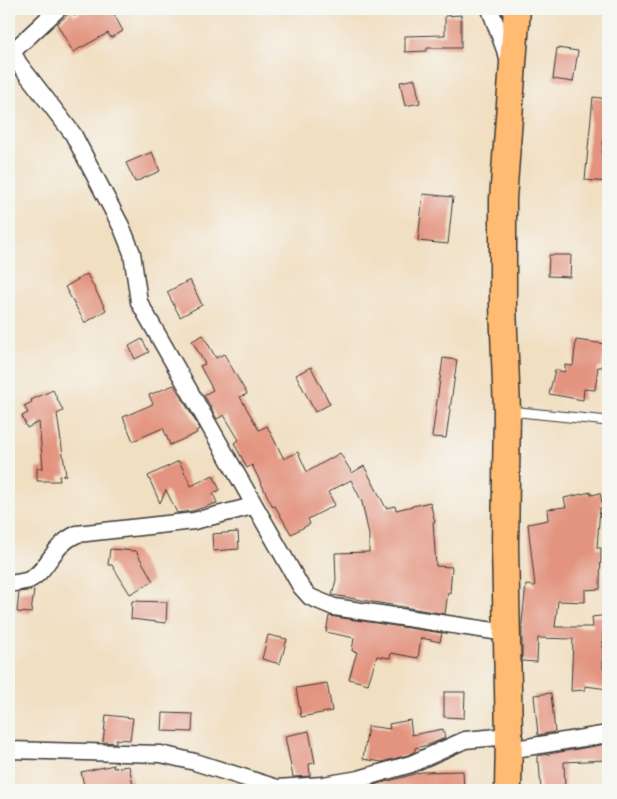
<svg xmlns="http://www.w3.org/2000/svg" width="617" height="799" viewBox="0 0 617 799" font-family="Sriracha,sans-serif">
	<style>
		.building { fill: #e39480 }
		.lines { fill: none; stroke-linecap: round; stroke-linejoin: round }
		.lane-casing { stroke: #3c3935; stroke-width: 11 }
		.street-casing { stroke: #3c3935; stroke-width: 19 }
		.primary-casing { stroke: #3c3935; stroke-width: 29 }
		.path { stroke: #3c3935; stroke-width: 3; stroke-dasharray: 1 4; stroke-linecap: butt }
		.lane { stroke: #fff; stroke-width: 9 }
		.street { stroke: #fff; stroke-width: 16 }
		.primary { stroke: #ffbb71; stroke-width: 26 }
	</style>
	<rect width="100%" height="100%" fill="#f6f6f2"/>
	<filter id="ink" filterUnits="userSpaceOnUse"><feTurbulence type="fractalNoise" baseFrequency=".02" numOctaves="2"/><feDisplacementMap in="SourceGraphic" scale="10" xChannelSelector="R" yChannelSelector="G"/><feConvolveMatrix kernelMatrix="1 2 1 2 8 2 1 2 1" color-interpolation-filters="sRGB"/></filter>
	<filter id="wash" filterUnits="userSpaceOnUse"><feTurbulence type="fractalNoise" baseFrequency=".0096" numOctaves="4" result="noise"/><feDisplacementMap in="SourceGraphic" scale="20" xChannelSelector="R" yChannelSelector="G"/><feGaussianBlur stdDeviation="1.12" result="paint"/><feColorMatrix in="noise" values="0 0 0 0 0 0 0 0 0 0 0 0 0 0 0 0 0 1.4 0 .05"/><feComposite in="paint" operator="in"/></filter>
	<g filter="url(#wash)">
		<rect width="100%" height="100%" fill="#f1dfc2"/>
		<g id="blocks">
			<path class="building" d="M89,9H111L123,31L111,38L108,33L73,52L57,24L72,11L74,16Z
				M461,15V48H427V51L405,52V36L445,35V16Z
				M557,48L578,51L573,82L553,79Z
				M415,79L420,103L405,106L400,82Z
				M593,97L608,99V123L605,122L602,155H608V182L585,180Z
				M152,152L160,171L135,182L126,163Z
				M423,194L453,197L448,244L418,241Z
				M549,255H571L570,277L548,276Z
				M87,274L106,310L85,323L65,287Z
				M190,280L202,305L180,317L167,292Z
				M203,335L216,358L224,354L247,394L240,397L259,430L267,426L284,459L298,452L307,472L340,453L352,473L364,466L386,508L395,506L396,510L430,502L435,522H433L436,566L452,567L450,593L448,592L445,614L332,595L336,580L335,553L369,552V535L362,502L351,480L328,492L335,505L308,519L310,524L291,534L275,506L273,507L252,465L247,468L234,443L239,440L224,415L217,419L204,395L213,390L200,366L205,364L192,341Z
				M142,339L149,352L135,359L129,346Z
				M576,340L605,344L602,367H598L595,390L584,389L583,400L549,394L555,370L565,372V365L573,366Z
				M443,358L457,360L446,438L432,437Z
				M311,367L330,404L315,412L296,375Z
				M174,385L200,429L196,431L197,433L170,445L163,428L133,441L123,417L153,404L149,395Z
				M53,390L63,411L57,414L66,475L59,476L60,481H37V468H43L39,422L27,428L22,416L28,413L24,406L32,402L31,400Z
				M179,461L191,486L213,475L220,490L213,493L217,503L192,511L177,513L166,490L160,503L148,476Z
				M591,492L592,495L600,493L603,508H600L597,548H601L600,589L585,590V602L558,601L555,627H593L592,617L608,615V632H603V669L608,670V689L585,686V690L571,691L573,639L538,638L537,662L522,661V622L526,585L535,586L528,524L548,520L547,509L566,507L564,498Z
				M238,532L239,549L213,551L212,534Z
				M110,549L136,551L153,581L130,594L112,565H108Z
				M34,590L31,613L17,612L19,592Z
				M132,601L167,602L166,623L131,619Z
				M329,616L442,633L440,642L421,638L418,658L391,653L390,658L377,656L368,684L349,679L357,652L352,651L354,638L326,632Z
				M268,635L287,639L280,664L262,659Z
				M327,683L332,711L301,717L296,688Z
				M444,692H465L464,718L444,717Z
				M551,693L555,732L538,735L534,695Z
				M163,713L193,714L192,732L162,731Z
				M106,715L133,718L130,740L116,739V743L103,742Z
				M410,720L412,735L443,729L445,738L428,745L415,748V751L408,755L382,762L363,759L368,726L390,729L389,724Z
				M309,731L315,763L309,764L310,776L293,777L285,736Z
				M607,744V760L564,762L565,790H541L539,762L537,763V756Z
				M114,765L113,768L129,766L134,790H85L81,772Z
				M463,771L464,790H372L371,786L422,772Z"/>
		</g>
	</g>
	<g filter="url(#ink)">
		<use href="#blocks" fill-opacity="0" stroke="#3c3935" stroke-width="1"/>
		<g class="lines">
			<defs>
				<path id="lane" d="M510,411L608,421"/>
				<path id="street" d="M490,9L509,61
					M9,46L19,64L73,134L122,228L132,253L139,302L301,587L310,597L334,607L507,633
					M12,52L58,9
					M9,584C15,583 23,582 29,580C48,571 51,546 77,534L194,521L253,506
					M9,750L161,754L195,762L277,788L323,785L359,779L411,764L465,740L509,736
					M509,750L608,734"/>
				<path id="primary" d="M508,790L509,736L505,546L507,411L503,305V199L517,9"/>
			</defs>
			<use href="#lane" class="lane-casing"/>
			<use href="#street" class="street-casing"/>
			<use href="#primary" class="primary-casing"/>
			<path class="path" d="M9,98L14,84"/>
			<use href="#lane" class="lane"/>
			<use href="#street" class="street"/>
			<use href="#primary" class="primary"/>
		</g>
	</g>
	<rect width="617" height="799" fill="none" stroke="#f6f6f2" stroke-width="30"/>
</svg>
